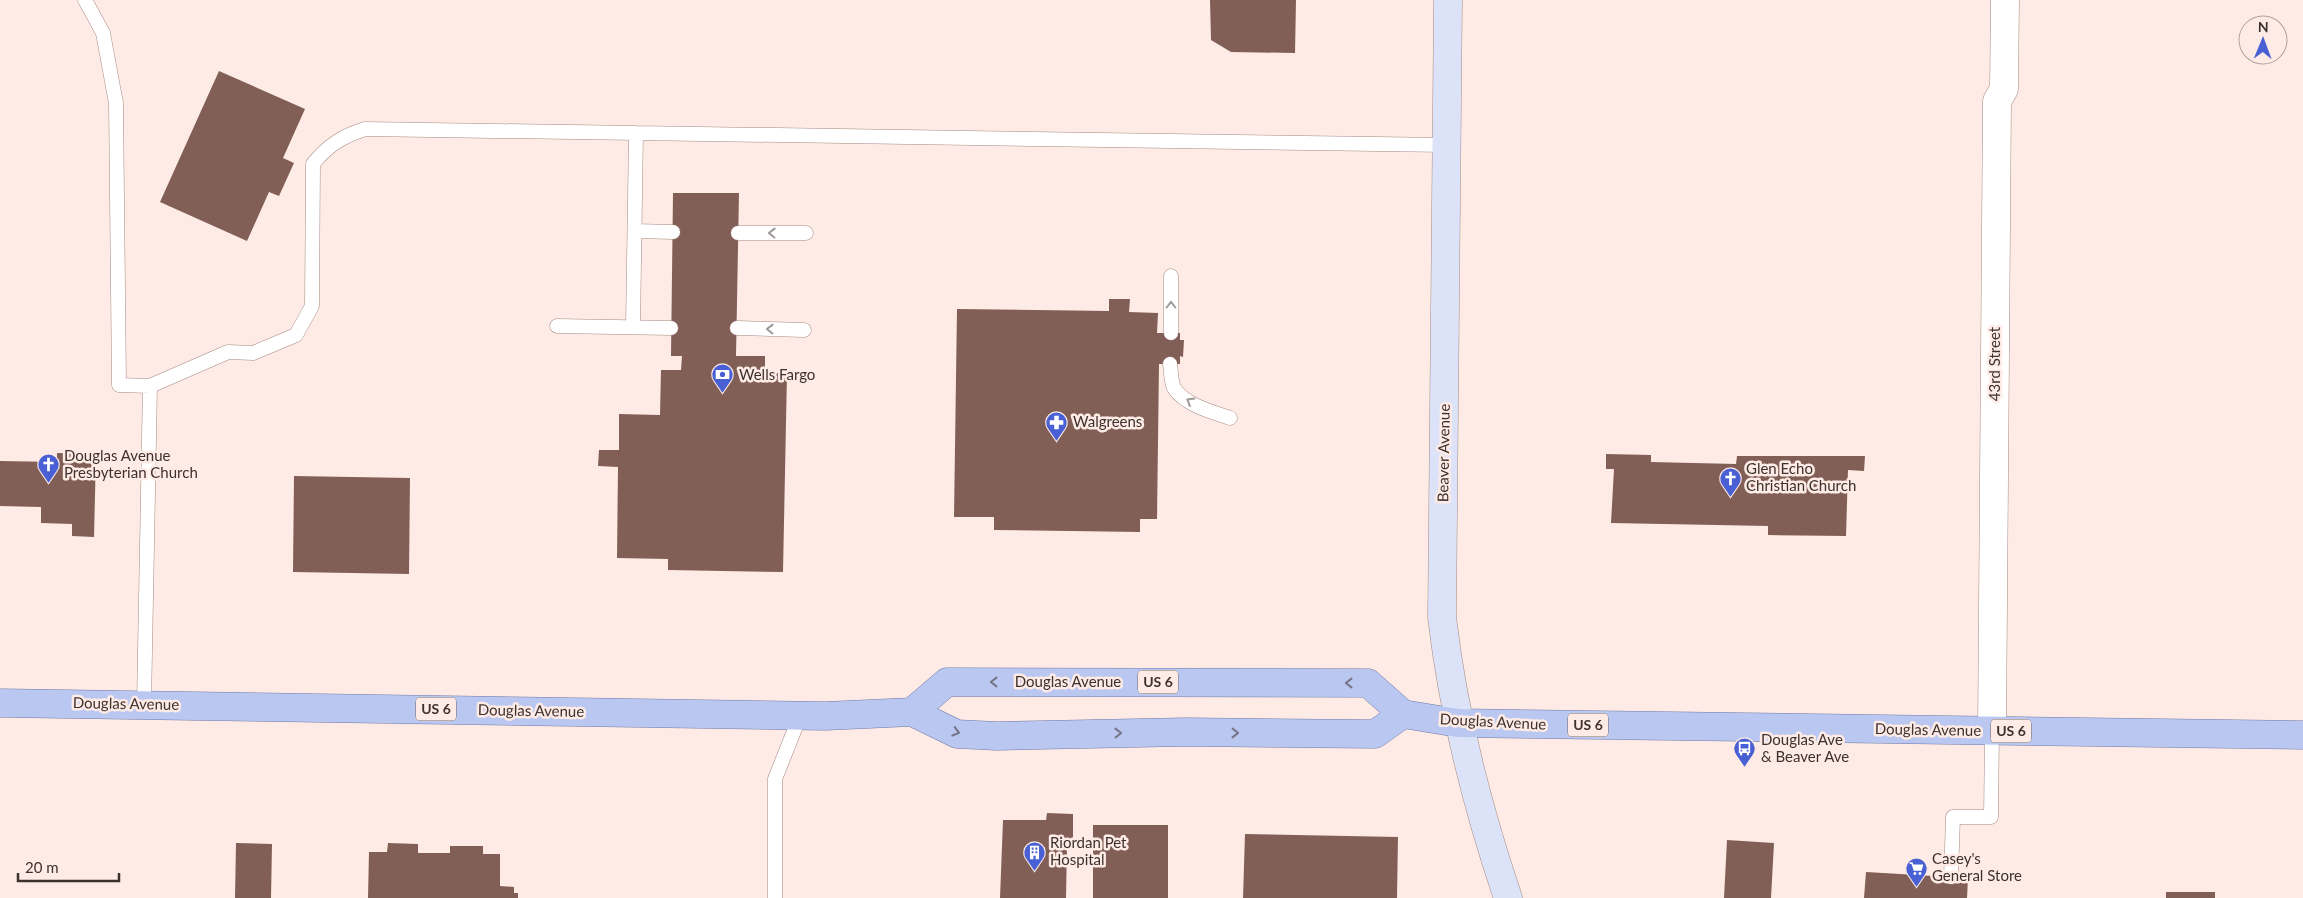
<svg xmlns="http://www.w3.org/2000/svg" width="2303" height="898" viewBox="0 0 2303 898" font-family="Lato,sans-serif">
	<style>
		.building { fill: #815f56 }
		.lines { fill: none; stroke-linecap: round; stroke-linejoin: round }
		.service-casing { stroke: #a68a82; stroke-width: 15 }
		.minor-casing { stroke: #a68a82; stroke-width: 29 }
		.secondary-casing { stroke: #a68a82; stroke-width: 29 }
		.primary-casing { stroke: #707aa7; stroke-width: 29 }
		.service { stroke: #fff; stroke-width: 14 }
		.minor { stroke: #fff; stroke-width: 28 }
		.secondary { stroke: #dce3f8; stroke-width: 28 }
		.primary { stroke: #bac7f1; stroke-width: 28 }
		.oneway { stroke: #9e9896 }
		.oneway2 { stroke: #757486 }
		.labels { text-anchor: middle; stroke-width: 5; stroke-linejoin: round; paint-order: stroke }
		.shield { fill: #feebe6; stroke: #776965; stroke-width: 1 }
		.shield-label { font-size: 14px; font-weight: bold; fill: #3d312e }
		.street-label { font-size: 15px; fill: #3d312e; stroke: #feebe6 }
		.poi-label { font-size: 15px; fill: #3d312e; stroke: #feebe6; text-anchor: start }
	</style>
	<rect width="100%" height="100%" fill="#feebe6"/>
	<path class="building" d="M1210,0H1296L1295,53L1231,52L1211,40Z
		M219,71L305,109L283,158L294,163L279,196L269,192L247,241L160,202Z
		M673,193H739L736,356H765V373H787L783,572L668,570V559L617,558L618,467L598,466L599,450H619V414L660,415L661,370H681L682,356H671Z
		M1109,299H1130L1129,312L1158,313L1157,333H1180V340H1184L1183,357L1180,356V364H1159L1157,519H1140V532L994,530V517H954L957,309L1109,311Z
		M57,453L96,454L94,537L72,536V524L41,523V507L0,506V461L57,462Z
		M1606,454L1651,455V462L1736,464L1737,456H1865L1864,471L1848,470L1846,536L1768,535V526L1611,523L1614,469H1606Z
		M294,476L410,478L409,574L293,572Z
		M1047,813L1073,814V844H1067L1066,898H1000L1003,820H1046Z
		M1093,825H1168V898H1093Z
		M1245,834L1398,837L1397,898H1243Z
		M1727,840L1774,843L1771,898H1724Z
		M236,843L272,844L271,898H235Z
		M388,843L418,844V853H450V846H483V854H500V886L514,887V893H518V898H368L369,852H387Z
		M1866,872L1968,878L1967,898H1864Z
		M2166,892H2215V898H2166Z"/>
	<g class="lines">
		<defs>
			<path id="service" d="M85,0L103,33L116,103L119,385L150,386
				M635,231L673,232
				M738,233H806
				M557,326L671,328
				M633,327L636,133
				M737,328L804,330
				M1171,333V276
				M1170,364C1171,371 1171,382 1174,388C1185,405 1212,412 1230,418
				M144,704L150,386L228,352L253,353L296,335L312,306L313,164C328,145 343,136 365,129L1447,145
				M1951,877L1953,817H1991L1992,731
				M775,898V779L800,716"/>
			<path id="minor" d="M1992,731L1997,101L2004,89L2005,0"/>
			<path id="secondary" d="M1448,0L1442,617C1453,713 1477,806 1508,898"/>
			<path id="primary" d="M0,703L825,716L912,712L957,734L997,736L1186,732L1375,734L1403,714
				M912,712L947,682L1368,683L1403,714L1458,723L2303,735"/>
		</defs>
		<use href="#service" class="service-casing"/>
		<use href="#minor" class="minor-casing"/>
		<use href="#secondary" class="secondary-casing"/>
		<use href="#primary" class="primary-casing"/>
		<use href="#service" class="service"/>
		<use href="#minor" class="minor"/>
		<use href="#secondary" class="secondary"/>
		<use href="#primary" class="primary"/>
	</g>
	<defs><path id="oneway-chevron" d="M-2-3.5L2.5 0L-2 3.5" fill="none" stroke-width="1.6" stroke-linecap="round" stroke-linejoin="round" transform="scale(1.25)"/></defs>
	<g class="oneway">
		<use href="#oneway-chevron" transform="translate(772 233) rotate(-179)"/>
		<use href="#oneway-chevron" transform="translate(1171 305) rotate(-90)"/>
		<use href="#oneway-chevron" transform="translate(770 329) rotate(-179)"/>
		<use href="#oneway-chevron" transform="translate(1190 401) rotate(-149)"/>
	</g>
	<g class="oneway2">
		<use href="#oneway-chevron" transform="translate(994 682) rotate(-180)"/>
		<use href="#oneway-chevron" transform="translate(1349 683) rotate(-180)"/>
		<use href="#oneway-chevron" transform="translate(956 732) rotate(16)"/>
		<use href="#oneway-chevron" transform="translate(1118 733) rotate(-1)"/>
		<use href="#oneway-chevron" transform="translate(1235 733) rotate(1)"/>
	</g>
	<defs>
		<symbol id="bank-pin" viewBox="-11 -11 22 30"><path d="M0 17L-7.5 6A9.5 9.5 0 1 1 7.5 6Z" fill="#4960d4" stroke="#feebe6"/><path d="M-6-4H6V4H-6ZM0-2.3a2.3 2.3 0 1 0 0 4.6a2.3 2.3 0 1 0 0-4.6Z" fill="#fff"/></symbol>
		<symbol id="pharmacy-pin" viewBox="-11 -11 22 30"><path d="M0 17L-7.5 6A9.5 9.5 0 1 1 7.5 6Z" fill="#4960d4" stroke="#feebe6"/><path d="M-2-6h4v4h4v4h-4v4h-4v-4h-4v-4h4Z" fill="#fff"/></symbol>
		<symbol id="church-pin" viewBox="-11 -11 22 30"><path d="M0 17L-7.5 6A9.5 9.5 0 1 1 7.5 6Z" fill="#4960d4" stroke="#feebe6"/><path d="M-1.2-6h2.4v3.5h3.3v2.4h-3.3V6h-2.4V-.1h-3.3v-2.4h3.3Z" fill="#fff"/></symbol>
		<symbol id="bus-pin" viewBox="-11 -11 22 30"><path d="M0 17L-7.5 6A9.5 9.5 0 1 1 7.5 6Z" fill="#4960d4" stroke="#feebe6"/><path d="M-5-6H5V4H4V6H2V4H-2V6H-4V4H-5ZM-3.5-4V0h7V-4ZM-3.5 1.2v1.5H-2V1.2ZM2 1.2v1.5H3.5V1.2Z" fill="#fff"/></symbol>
		<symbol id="building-pin" viewBox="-11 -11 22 30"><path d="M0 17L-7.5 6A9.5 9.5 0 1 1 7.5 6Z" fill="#4960d4" stroke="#feebe6"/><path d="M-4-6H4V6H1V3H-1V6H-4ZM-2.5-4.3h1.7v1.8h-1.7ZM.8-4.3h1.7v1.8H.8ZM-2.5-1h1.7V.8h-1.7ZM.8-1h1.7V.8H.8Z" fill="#fff"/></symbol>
		<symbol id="supermarket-pin" viewBox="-11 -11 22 30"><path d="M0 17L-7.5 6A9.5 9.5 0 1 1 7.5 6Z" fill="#4960d4" stroke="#feebe6"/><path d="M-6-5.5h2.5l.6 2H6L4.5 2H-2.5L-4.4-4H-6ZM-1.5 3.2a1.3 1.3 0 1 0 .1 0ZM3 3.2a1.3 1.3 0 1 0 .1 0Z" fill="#fff"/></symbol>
	</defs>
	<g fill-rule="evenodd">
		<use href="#bank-pin" x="710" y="362" width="25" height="34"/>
		<use href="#pharmacy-pin" x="1044" y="410" width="25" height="34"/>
		<use href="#church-pin" x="36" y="452" width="25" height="34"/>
		<use href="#church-pin" x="1718" y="466" width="25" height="34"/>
		<use href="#bus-pin" x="1732" y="736" width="25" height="34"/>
		<use href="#building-pin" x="1022" y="840" width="25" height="34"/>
		<use href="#supermarket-pin" x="1904" y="856" width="25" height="34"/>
	</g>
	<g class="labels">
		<g class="shield">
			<rect x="1138" y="670.5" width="40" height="23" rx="4"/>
			<rect x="416" y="697.5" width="40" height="23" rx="4"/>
			<rect x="1568" y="713.5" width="40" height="23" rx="4"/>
			<rect x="1991" y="719.5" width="40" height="23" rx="4"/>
		</g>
		<g class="shield-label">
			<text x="1158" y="687">US 6</text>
			<text x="436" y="714">US 6</text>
			<text x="1588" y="730">US 6</text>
			<text x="2011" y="736">US 6</text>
		</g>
		<g class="street-label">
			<text transform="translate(1995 364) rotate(-90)" y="5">43rd Street</text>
			<text transform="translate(1444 453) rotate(-89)" y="5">Beaver Avenue</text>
			<text x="1068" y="687">Douglas Avenue</text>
			<text transform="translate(126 704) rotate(1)" y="5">Douglas Avenue</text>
			<text transform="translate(531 711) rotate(1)" y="5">Douglas Avenue</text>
			<text transform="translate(1493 722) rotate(3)" y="5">Douglas Avenue</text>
			<text transform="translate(1928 730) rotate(1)" y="5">Douglas Avenue</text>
		</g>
		<g class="poi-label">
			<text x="739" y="380">Wells Fargo</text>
			<text x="1073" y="427">Walgreens</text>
			<text x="64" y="461">Douglas Avenue<tspan x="64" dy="17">Presbyterian Church</tspan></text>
			<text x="1746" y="474">Glen Echo<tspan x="1746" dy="17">Christian Church</tspan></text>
			<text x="1761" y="745">Douglas Ave<tspan x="1761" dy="17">&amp; Beaver Ave</tspan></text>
			<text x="1050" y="848">Riordan Pet<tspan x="1050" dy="17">Hospital</tspan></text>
			<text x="1932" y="864">Casey's<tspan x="1932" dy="17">General Store</tspan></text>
		</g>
	</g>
	<g transform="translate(2263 40) rotate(1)"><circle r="24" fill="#feebe6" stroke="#b1a19c"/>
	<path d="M0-4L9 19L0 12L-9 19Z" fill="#4960d4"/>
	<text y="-8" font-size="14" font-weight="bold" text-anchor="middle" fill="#3d312e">N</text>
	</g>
	<path d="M18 873v8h101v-8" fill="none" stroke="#3d312e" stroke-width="2.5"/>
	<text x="25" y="873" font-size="15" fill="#3d312e" stroke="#feebe6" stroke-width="4" paint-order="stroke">20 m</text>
</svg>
